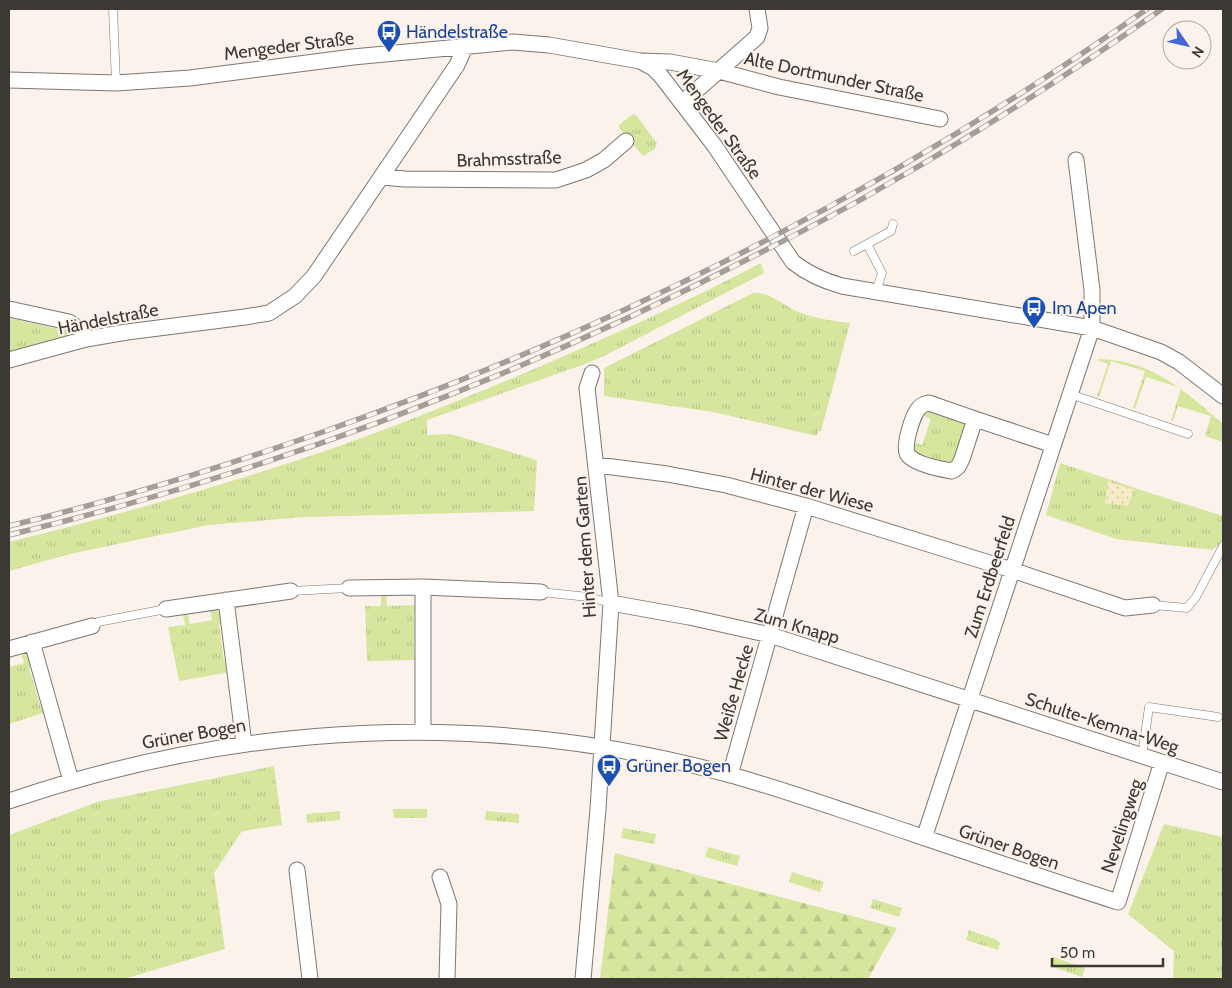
<svg xmlns="http://www.w3.org/2000/svg" width="1232" height="988" viewBox="0 0 1232 988" font-family="Cabin,sans-serif">
	<style>
		.grass { fill: url(#grass-tufts) }
		.forest { fill: url(#forest-firs) }
		.sand { fill: url(#sand-dots) }
		.lines { fill: none; stroke-linecap: round; stroke-linejoin: round }
		.lane-casing { stroke: #7e7770; stroke-width: 9 }
		.street-casing { stroke: #7e7770; stroke-width: 17 }
		.lane { stroke: #fff; stroke-width: 8 }
		.street { stroke: #fff; stroke-width: 15 }
		.rail-casing { stroke: #a39e97; stroke-width: 5.5 }
		.rail { stroke: #fbf3eb; stroke-width: 4; stroke-dasharray: 11; stroke-linecap: butt }
		.labels { text-anchor: middle; stroke-width: 4; stroke-linejoin: round; paint-order: stroke }
		.transit-label { font-size: 18px; fill: #164399; stroke: #fbf3eb; text-anchor: start }
		.street-label { font-size: 18px; fill: #3c3935; stroke: #fbf3eb }
	</style>
	<defs>
		<pattern id="grass-tufts" width="24" height="20" patternUnits="userSpaceOnUse" patternTransform="scale(1.25)"><rect width="24" height="20" fill="#d6e69f"/><path d="M3 7l-1-3M5 7V3M7 7l1-3M15 17l-1-3M17 17v-4M19 17l1-3" fill="none" stroke="#b9c68a"/></pattern>
		<pattern id="forest-firs" width="22" height="20" patternUnits="userSpaceOnUse" patternTransform="scale(1.25)"><rect width="22" height="20" fill="#d6e69f"/><path d="M5 1l3.5 6h-7zM16 11l3.5 6h-7z" fill="#b9c68a"/></pattern>
		<pattern id="sand-dots" width="8" height="8" patternUnits="userSpaceOnUse" patternTransform="scale(1.25)"><rect width="8" height="8" fill="#f5ebc6"/><path d="M2 2h.1M6 6h.1" fill="none" stroke="#d3caab" stroke-width="1.8" stroke-linecap="round"/></pattern>
	</defs>
	<rect width="100%" height="100%" fill="#fbf3eb"/>
	<path class="grass" d="M633,114L636,115L657,143L655,149L643,156L619,128V125Z
		M761,263L764,273L604,356L585,364L427,420V435L451,434L537,460L534,511L304,517L208,525L70,554L9,571V542C98,520 186,496 273,468C359,441 444,407 527,372C606,338 685,303 761,263Z
		M753,293C769,292 782,304 796,311C813,318 832,321 850,323L821,431H818L817,436L713,412L604,396V368Z
		M9,318L68,331L69,335L67,338L9,352Z
		M1099,359C1152,360 1185,391 1223,424V442L1205,436L1211,416L1178,406L1173,421H1171L1181,388L1146,377L1135,409L1133,408L1145,371L1111,361L1099,397L1097,396L1108,364L1097,360Z
		M931,411L963,423L966,428L953,462C942,465 921,458 913,450L912,442L922,445L931,419L921,415Z
		M1060,463L1147,492L1223,516V540L1222,543L1212,550L1116,539L1046,515Z
		M381,595H386L387,606L418,605V611L414,612V654H418V660L367,661L365,606H381Z
		M210,609C220,610 222,615 224,623L219,624L224,661H229L231,672L179,681L168,627L185,625L183,614L188,613L190,624L212,620Z
		M21,652L30,657L33,666L29,668L41,708H45L46,712L9,724V667L24,663Z
		M274,766L282,825L242,831L214,873L225,949L124,979H9V835L97,802Z
		M393,809H427V818H394Z
		M340,811V820L307,823L306,814Z
		M486,811L519,814V823L485,820Z
		M1164,824L1223,837L1222,979H1173L1174,951L1128,914Z
		M623,828L656,834L654,844L621,838Z
		M708,847L740,856L737,866L705,857Z
		M792,872L824,882L820,892L789,882Z
		M873,899L902,908L899,917L870,908Z
		M969,930L995,939L1000,943L998,950L966,940Z
		M1053,957L1085,968L1082,977L1050,966Z"/>
	<path class="forest" d="M615,853L897,928L868,979H600Z"/>
	<path class="sand" d="M1108,481L1134,490L1128,506L1105,503Z"/>
	<g class="lines">
		<defs>
			<path id="lane" d="M113,9L116,83
				M854,251L867,244
				M876,292L882,273L867,244L891,231L893,224
				M1070,394L1188,434
				M291,591L349,588
				M541,592L588,597L611,603
				M1153,605L1187,608L1196,597L1223,546
				M92,626L98,622L166,609
				M1142,756L1149,707L1218,717"/>
			<path id="street" d="M641,61L670,62L719,71L779,87L940,119
				M9,80L116,83L190,78L353,57L513,42L549,45L640,61L653,68L661,76L714,145L793,262C808,274 824,281 842,286L1092,328L1161,352L1179,362L1223,396
				M682,103L757,37L760,28L757,9
				M382,177L405,179L556,180L586,170L604,160L626,141
				M9,309L69,322L82,331L86,339
				M9,360L86,339L127,332L245,317L269,313L295,296L314,276L457,65L466,45
				M929,403L975,419L962,459L958,467L952,471C940,469 915,464 908,455C902,448 913,414 919,408C922,404 925,404 929,403Z
				M975,419L1053,445
				M597,465L667,474L726,485L806,506L1012,570L1125,608L1153,605
				M349,588L423,587L541,592
				M226,600L244,744
				M611,603L689,617L770,635L1223,782
				M166,609L291,591
				M32,642L71,781
				M9,649L92,626
				M423,732V587
				M730,775L806,506
				M9,801C244,721 490,709 731,775C781,789 829,806 878,822C958,849 1037,876 1118,902L1162,762
				M924,838L1092,328V290L1076,160
				M297,870L310,979
				M440,877L449,904L447,979
				M583,979L598,809L611,603L587,388L592,373"/>
		</defs>
		<use href="#lane" class="lane-casing"/>
		<use href="#street" class="street-casing"/>
		<use href="#lane" class="lane"/>
		<use href="#street" class="street"/>
		<defs>
			<path id="rail" d="M9,526C113,501 216,469 317,434C612,331 892,188 1147,9
				M9,535C264,474 512,380 746,260C791,237 837,214 881,188C978,133 1071,73 1162,9"/>
		</defs>
		<use href="#rail" class="rail-casing"/>
		<use href="#rail" class="rail"/>
	</g>
	<defs>
		<symbol id="bus-pin" viewBox="-11 -11 22 30"><path d="M0 17L-7.5 6A9.5 9.5 0 1 1 7.5 6Z" fill="#1a4fb4" stroke="#fbf3eb"/><path d="M-5-6H5V4H4V6H2V4H-2V6H-4V4H-5ZM-3.5-4V0h7V-4ZM-3.5 1.2v1.5H-2V1.2ZM2 1.2v1.5H3.5V1.2Z" fill="#fff"/></symbol>
	</defs>
	<g fill-rule="evenodd">
		<use href="#bus-pin" x="375" y="18" width="28" height="38"/>
		<use href="#bus-pin" x="1020" y="294" width="28" height="38"/>
		<use href="#bus-pin" x="595" y="752" width="28" height="38"/>
	</g>
	<g class="labels">
		<g class="transit-label">
			<text x="406" y="38">Händelstraße</text>
			<text x="1052" y="314">Im Apen</text>
			<text x="626" y="772">Grüner Bogen</text>
		</g>
		<g class="street-label">
			<text transform="translate(289 46) rotate(-7)" y="6">Mengeder Straße</text>
			<text transform="translate(834 77) rotate(12)" y="6">Alte Dortmunder Straße</text>
			<text transform="translate(719 124) rotate(54)" y="6">Mengeder Straße</text>
			<text transform="translate(509 159) rotate(-2)" y="6">Brahmsstraße</text>
			<text transform="translate(108 319) rotate(-11)" y="6">Händelstraße</text>
			<text transform="translate(812 490) rotate(15)" y="6">Hinter der Wiese</text>
			<text transform="translate(585 547) rotate(-94)" y="6">Hinter dem Garten</text>
			<text transform="translate(990 577) rotate(-72)" y="6">Zum Erdbeerfeld</text>
			<text transform="translate(797 626) rotate(16)" y="6">Zum Knapp</text>
			<text transform="translate(734 693) rotate(-74)" y="6">Weiße Hecke</text>
			<text transform="translate(1102 723) rotate(18)" y="6">Schulte-Kemna-Weg</text>
			<text transform="translate(194 734) rotate(-10)" y="6">Grüner Bogen</text>
			<text transform="translate(1122 826) rotate(-72)" y="6">Nevelingweg</text>
			<text transform="translate(1009 847) rotate(19)" y="6">Grüner Bogen</text>
		</g>
	</g>
	<rect width="1232" height="988" fill="none" stroke="#3c3935" stroke-width="20"/>
	<g transform="translate(1187 45) rotate(124)"><circle r="24" fill="#fbf3eb" stroke="#afa9a2"/>
	<path d="M0-4L9 19L0 12L-9 19Z" fill="#4267d9"/>
	<text y="-8" font-size="14" font-weight="bold" text-anchor="middle" fill="#3c3935">N</text>
	</g>
	<path d="M1052 958v8h111v-8" fill="none" stroke="#3c3935" stroke-width="2.5"/>
	<text x="1060" y="958" font-size="15" fill="#3c3935" stroke="#fbf3eb" stroke-width="4" paint-order="stroke">50 m</text>
</svg>
